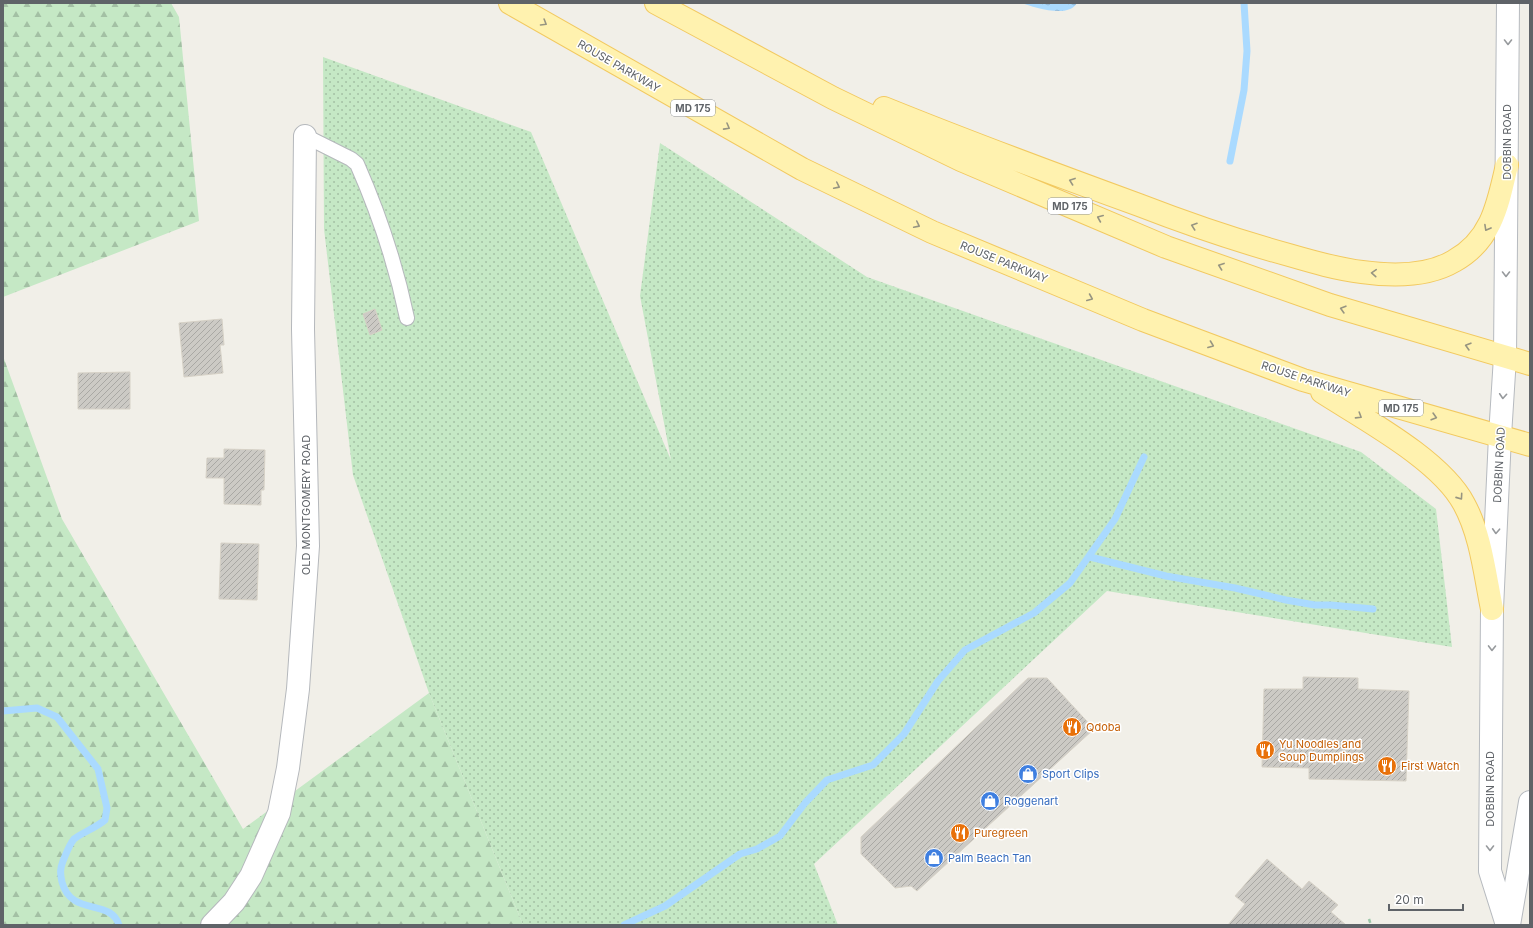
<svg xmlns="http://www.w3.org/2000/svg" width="1533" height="928" viewBox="0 0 1533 928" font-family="Inter,sans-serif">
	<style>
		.grass { fill: url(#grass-dots) }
		.forest { fill: url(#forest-firs) }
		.water { fill: url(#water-ripples) }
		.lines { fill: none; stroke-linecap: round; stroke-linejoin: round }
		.stream { stroke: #aadaff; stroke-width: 7 }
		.building { fill: url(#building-hatch); stroke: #d6d1c6 }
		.lane-casing { stroke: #b5b8bc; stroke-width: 16 }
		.street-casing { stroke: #b5b8bc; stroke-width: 24 }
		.secondary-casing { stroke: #b6babf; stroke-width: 24 }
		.primary-casing { stroke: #f2c960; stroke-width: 24 }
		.path { stroke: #9cc7a9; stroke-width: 2.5; stroke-dasharray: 4 2; stroke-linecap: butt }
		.lane { stroke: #fff; stroke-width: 14 }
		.street { stroke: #fff; stroke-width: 22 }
		.secondary { stroke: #fff; stroke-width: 22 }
		.primary { stroke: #fff2af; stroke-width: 22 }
		.oneway { stroke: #979581 }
		.oneway2 { stroke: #979a9d }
		.labels { text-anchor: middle; stroke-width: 3; stroke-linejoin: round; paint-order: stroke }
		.shield { fill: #fff; stroke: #8f9295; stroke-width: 1 }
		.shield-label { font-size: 10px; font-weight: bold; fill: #5f6368 }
		.street-label { font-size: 11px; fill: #5f6368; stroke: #fff }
		.food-label { font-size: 11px; fill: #c56008; stroke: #fff; text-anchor: start }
		.shop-label { font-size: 11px; fill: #366cbe; stroke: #fff; text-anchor: start }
	</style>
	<defs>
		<pattern id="grass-dots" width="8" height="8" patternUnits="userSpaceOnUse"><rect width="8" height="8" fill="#c5e8c5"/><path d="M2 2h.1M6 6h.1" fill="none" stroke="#a3c0a4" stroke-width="1.8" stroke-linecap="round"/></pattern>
		<pattern id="forest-firs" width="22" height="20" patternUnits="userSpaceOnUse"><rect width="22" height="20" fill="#c5e8c5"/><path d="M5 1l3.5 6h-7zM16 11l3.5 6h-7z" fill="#a3c0a4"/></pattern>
		<pattern id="water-ripples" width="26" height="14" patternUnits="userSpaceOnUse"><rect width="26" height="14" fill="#aadaff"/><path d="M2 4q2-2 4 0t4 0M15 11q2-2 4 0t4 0" fill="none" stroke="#8eb4d2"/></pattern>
		<pattern id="building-hatch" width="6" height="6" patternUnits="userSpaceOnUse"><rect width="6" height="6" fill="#cccac5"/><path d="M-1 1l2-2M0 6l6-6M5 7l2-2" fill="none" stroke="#a9a8a4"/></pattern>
	</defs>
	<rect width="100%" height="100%" fill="#f1efe8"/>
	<path class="grass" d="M323,57L531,132L671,460L640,296L660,143L867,277L1361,452L1436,509L1452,647L1107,591L814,864L838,925H523L429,693L353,475L324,229Z"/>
	<path class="forest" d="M3,3H171L179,17L199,221L3,297Z
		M3,356L62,519L243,829L429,693L523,925H3Z"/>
	<path class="water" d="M1021,3H1077C1068,19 1034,7 1021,3Z"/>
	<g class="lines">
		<path class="stream" d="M1230,161L1244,90L1247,51L1244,3
			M1090,557L1166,576L1235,588L1286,600L1315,605H1331L1373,609
			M3,711L37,708L57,717L98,769L107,808L105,820C97,827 80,834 74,839C69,845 66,854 63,861C60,869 60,873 62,882C71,917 111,898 119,925
			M624,925L665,906L740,854L757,849L780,836L805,803L827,780L873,765L904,734L938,681L965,650L1034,613L1070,583L1115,519L1144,457"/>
	</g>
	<path class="building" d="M375,309L382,330L370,335L363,314Z
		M222,319L224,345H220L223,373L184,377L179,323Z
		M130,372V409H78V373Z
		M224,449L265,450L264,490H261V505L224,504V478H206L207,458H224Z
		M221,543L259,544L257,600L219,599Z
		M1303,677L1358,678V689L1409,691L1406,781L1309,779V768L1262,767L1264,689H1303Z
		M1028,678H1047L1094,729L917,891L911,886L895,888L861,854V837Z
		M1267,859L1302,889L1309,881L1338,905L1331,912L1346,925H1228L1245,904L1235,896Z"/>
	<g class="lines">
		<defs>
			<path id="lane" d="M305,136L351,159L357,164C379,214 396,265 407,318"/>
			<path id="street" d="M212,925L234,902L251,876L279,813L288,768L298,689L308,546L303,329L305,136"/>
			<path id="secondary" d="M1507,925L1490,871L1492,609L1500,436L1505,357L1508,3
				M1509,925L1530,802"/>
			<path id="primary" d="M510,3L802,169L932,232L1143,320L1303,380L1530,445
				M656,3L833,98L961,160L1166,247L1330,305L1530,364
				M884,108C968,142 1054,174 1139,205C1188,224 1238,241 1289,255C1313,262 1337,269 1362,272C1391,276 1427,277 1454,261C1492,240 1498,204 1507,165
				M1322,392C1364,419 1441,460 1464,504C1481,535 1485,575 1492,609"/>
		</defs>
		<use href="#lane" class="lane-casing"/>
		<use href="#street" class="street-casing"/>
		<use href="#secondary" class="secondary-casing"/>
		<use href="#primary" class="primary-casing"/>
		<path class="path" d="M1369,919L1371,925"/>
		<use href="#lane" class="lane"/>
		<use href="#street" class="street"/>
		<use href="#secondary" class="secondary"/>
		<use href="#primary" class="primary"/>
	</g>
	<defs><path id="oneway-chevron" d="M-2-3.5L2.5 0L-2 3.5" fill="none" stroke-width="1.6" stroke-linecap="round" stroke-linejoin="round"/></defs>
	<g class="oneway">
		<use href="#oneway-chevron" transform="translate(544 23) rotate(31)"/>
		<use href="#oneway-chevron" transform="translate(727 127) rotate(29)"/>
		<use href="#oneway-chevron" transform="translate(1072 181) rotate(-160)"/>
		<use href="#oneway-chevron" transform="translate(837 186) rotate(26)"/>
		<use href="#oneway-chevron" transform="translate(1100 218) rotate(-157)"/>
		<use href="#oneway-chevron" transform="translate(917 225) rotate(26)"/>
		<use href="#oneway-chevron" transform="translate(1194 226) rotate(-161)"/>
		<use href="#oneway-chevron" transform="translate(1487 228) rotate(119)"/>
		<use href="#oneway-chevron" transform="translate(1221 266) rotate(-160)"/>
		<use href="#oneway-chevron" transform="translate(1374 273) rotate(-176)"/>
		<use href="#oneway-chevron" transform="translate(1090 298) rotate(23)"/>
		<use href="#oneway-chevron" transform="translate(1343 309) rotate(-164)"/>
		<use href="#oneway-chevron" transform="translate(1211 345) rotate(21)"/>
		<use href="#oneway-chevron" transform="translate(1468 346) rotate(-164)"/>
		<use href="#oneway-chevron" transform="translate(1359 416) rotate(32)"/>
		<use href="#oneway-chevron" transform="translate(1434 417) rotate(16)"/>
		<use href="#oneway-chevron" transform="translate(1460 497) rotate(55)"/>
	</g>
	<g class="oneway2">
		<use href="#oneway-chevron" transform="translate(1508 42) rotate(90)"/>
		<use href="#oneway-chevron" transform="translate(1506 274) rotate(90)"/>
		<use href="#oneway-chevron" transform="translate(1503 396) rotate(94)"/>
		<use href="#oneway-chevron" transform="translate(1496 531) rotate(93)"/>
		<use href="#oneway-chevron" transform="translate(1492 648) rotate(91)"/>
		<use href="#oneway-chevron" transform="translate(1490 848) rotate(90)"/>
	</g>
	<defs>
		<symbol id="restaurant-disc" viewBox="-11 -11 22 22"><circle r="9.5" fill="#e8710a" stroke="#fff"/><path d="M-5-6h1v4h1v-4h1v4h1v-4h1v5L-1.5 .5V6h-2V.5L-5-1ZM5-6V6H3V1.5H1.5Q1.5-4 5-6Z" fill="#fff"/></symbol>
		<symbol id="shop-disc" viewBox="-11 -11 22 22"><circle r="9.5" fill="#3f7fe0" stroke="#fff"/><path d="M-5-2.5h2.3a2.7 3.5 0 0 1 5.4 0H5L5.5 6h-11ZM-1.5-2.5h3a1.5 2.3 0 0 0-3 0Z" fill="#fff"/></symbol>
	</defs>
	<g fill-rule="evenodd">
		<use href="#restaurant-disc" x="1061" y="716" width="22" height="22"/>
		<use href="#restaurant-disc" x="1254" y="739" width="22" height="22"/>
		<use href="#restaurant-disc" x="1376" y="755" width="22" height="22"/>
		<use href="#shop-disc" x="1017" y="763" width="22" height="22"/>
		<use href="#shop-disc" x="979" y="790" width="22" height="22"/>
		<use href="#restaurant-disc" x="949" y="822" width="22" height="22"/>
		<use href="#shop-disc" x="923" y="847" width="22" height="22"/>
	</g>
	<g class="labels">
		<g class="shield">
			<rect x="671" y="100" width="44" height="16" rx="3"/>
			<rect x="1048" y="198" width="44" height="16" rx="3"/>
			<rect x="1379" y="400" width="44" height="16" rx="3"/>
		</g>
		<g class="shield-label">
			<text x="693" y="112">MD 175</text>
			<text x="1070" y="210">MD 175</text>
			<text x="1401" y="412">MD 175</text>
		</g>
		<g class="street-label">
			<text transform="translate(619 66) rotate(30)" y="4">ROUSE PARKWAY</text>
			<text transform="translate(1507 142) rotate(-90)" y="4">DOBBIN ROAD</text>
			<text transform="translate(1004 262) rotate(22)" y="4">ROUSE PARKWAY</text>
			<text transform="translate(1306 379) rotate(18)" y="4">ROUSE PARKWAY</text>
			<text transform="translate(1499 465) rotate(-87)" y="4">DOBBIN ROAD</text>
			<text transform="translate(306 505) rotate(-90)" y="4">OLD MONTGOMERY ROAD</text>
			<text transform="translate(1490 789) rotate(-90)" y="4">DOBBIN ROAD</text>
		</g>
		<g class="food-label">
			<text x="1086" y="731">Qdoba</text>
			<text x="1279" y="748">Yu Noodles and<tspan x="1279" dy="13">Soup Dumplings</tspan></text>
			<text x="1401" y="770">First Watch</text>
			<text x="974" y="837">Puregreen</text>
		</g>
		<g class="shop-label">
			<text x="1042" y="778">Sport Clips</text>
			<text x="1004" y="805">Roggenart</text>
			<text x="948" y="862">Palm Beach Tan</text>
		</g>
	</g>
	<rect width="1533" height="928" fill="none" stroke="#5f6368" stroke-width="8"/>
	<path d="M1389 904v6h74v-6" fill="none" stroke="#5f6368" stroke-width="2"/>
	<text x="1395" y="904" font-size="12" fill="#5f6368" stroke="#ffffff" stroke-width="3" paint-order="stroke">20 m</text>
</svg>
